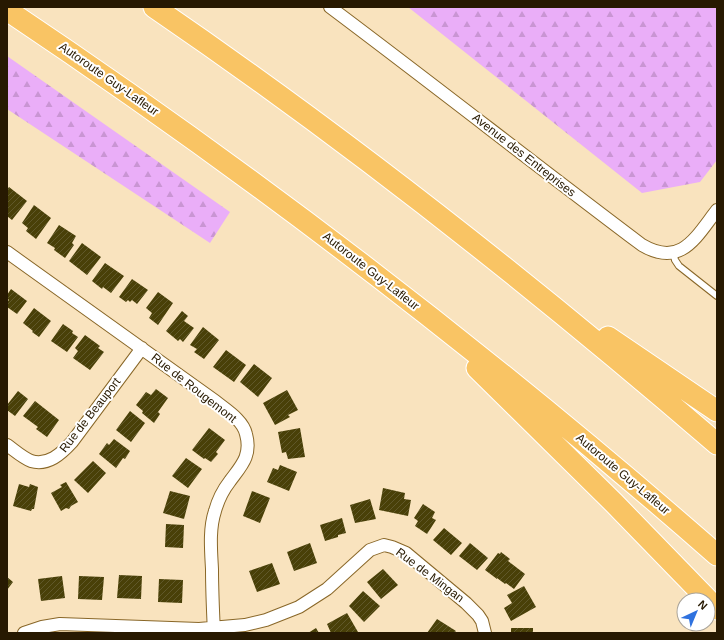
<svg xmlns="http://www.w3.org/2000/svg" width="724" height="640" viewBox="0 0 724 640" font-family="Arial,sans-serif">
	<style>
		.forest { fill: url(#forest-firs) }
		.building { fill: url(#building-hatch) }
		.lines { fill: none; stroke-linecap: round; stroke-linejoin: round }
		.service-casing { stroke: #896728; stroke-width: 8 }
		.minor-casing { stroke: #896728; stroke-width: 14 }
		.motorway-casing { stroke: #fff; stroke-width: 23 }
		.service { stroke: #fff; stroke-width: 6 }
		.minor { stroke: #fff; stroke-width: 12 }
		.motorway { stroke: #f9c464; stroke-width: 21 }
		.labels { text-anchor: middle; stroke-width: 4; stroke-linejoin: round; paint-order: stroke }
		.street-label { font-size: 12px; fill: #271901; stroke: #fff }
	</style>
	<defs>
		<pattern id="forest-firs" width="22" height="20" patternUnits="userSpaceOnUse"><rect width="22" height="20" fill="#eaaef8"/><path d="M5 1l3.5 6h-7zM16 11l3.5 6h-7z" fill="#c995d3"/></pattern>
		<pattern id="building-hatch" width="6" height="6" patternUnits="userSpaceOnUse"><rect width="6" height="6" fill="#494008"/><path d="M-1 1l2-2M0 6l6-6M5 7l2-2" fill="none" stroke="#60582a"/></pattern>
	</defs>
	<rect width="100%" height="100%" fill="#f9e3be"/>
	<path class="forest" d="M408,7H717V160L700,182L642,193Z
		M7,56L230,212L210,243L7,109Z"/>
	<path class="building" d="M9,187L27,201L12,220L7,216V190Z
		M34,205L51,218L36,239L26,231L28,228L22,223Z
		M59,225L76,236L72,243L74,245L65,258L54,250L55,248L47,243Z
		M82,243L101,257L87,275L69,261Z
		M105,263L124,276L111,293L103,287L102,289L92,281Z
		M132,279L148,290L137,304L132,300L130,302L128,300L126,302L119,297Z
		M11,289L27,301L17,314L7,307V302L9,300L7,298V295Z
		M158,292L173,303L158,325L149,318L152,313L146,308Z
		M34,308L51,321L39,337L32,332L33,331L23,323Z
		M182,311L188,316L184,321L194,328L183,342L180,339L178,341L166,331Z
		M63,324L73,331L72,333L78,337L67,352L51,341Z
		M203,327L219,340L204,359L194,352L197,349L190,345Z
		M85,335L100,346L98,348L104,352L90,370L73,358L78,351L75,348Z
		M226,350L246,365L234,382L213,367Z
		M254,364L272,378L258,397L240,382Z
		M156,389L168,398L158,412L160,414L154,423L142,413L143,411L136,405L146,392L151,395Z
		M287,390L298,410L288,415L290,417L275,425L263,403Z
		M18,391L28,399L15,416L7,410V405Z
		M35,401L59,420L47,437L36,429L38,427L23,416Z
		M130,411L145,423L131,442L116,430Z
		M209,428L225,440L216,452L218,454L211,462L205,458L204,459L192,450Z
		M300,428L305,457L288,459L286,452L282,453L278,432Z
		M114,439L130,451L125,459L123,458L116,468L99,454L107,443L109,445Z
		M186,458L202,469L188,488L172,476Z
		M93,461L106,473L88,493L74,480Z
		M280,465L297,472L289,491L267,482L273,468L278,470Z
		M66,482L78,502L71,506L69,509L66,508L61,511L51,493L62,487L60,485Z
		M19,484L29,487L30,484L38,487L34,509H32L31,511L13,506Z
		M383,488L405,493L404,499L411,500L408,516L379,510Z
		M170,491L190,496L184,519L163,513Z
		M252,491L270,498L260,523L243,516Z
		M370,499L376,519L355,523L350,505Z
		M423,504L435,512L432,518L436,520L427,534L415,526L418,521L414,518Z
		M342,518L346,533L338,535V537L325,541L320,525Z
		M166,524L184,525L183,548L165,547Z
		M444,528L462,543L451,555L433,540Z
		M310,543L317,563L294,571L287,552Z
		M470,543L488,558L477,570L459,556Z
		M501,552L510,559L508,561L525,574L514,589L506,583L505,584L497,578V579L485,570L498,553L500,554Z
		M272,563L280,584L257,592L249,571Z
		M383,569L398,585L381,599L367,582Z
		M119,575L142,576L141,599L117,598Z
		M62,576L65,598L41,601L38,579Z
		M79,576L104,577L102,600L78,599Z
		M7,577L13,582L7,590Z
		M159,579L183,580L182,603L158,602Z
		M524,586L536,607L511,621L504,608L512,603L507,595Z
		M363,591L380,606L364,622L349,606Z
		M347,613L358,632L331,633L327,624Z
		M437,619L456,631L454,633H427Z
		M316,628L319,633H308Z
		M511,628H533V633H511Z"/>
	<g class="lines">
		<defs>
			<path id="service" d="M673,252L675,260L679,266L717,296"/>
			<path id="minor" d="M330,7C434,85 537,166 642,245C681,268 696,237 717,210
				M7,252L215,401C226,410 243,420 246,434C252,456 241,466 230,481C223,490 218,500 215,511C209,529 211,550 212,569C212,590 213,612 214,633
				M7,445C14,450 23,458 31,461C48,466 61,454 72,442L142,348
				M24,633L42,627L60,624L199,629L245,625L266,620L299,607L327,589L370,550L384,545L392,547L406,553L466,603L478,615L482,621L485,633"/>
			<path id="motorway" d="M154,7C350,141 537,289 717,444
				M7,10C255,176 492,358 717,555
				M608,337L717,411
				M477,368L614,503L717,609"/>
		</defs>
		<use href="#service" class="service-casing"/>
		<use href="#minor" class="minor-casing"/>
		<use href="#motorway" class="motorway-casing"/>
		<use href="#service" class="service"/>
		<use href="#minor" class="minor"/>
		<use href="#motorway" class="motorway"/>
	</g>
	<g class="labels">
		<g class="street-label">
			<text transform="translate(109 79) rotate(35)" y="4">Autoroute Guy-Lafleur</text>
			<text transform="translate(524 155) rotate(38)" y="4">Avenue des Entreprises</text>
			<text transform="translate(371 271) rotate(38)" y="4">Autoroute Guy-Lafleur</text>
			<text transform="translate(194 388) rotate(38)" y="4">Rue de Rougemont</text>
			<text transform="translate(90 415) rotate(-52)" y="4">Rue de Beauport</text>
			<text transform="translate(623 474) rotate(40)" y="4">Autoroute Guy-Lafleur</text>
			<text transform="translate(430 575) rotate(37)" y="4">Rue de Mingan</text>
		</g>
	</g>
	<rect width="724" height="640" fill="none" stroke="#271901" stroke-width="16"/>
	<g transform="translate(696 612) rotate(44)"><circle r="19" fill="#ffffff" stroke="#a9a399"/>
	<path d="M0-3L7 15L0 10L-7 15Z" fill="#2f72df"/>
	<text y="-6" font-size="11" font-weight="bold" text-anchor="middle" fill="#271901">N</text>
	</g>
</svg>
